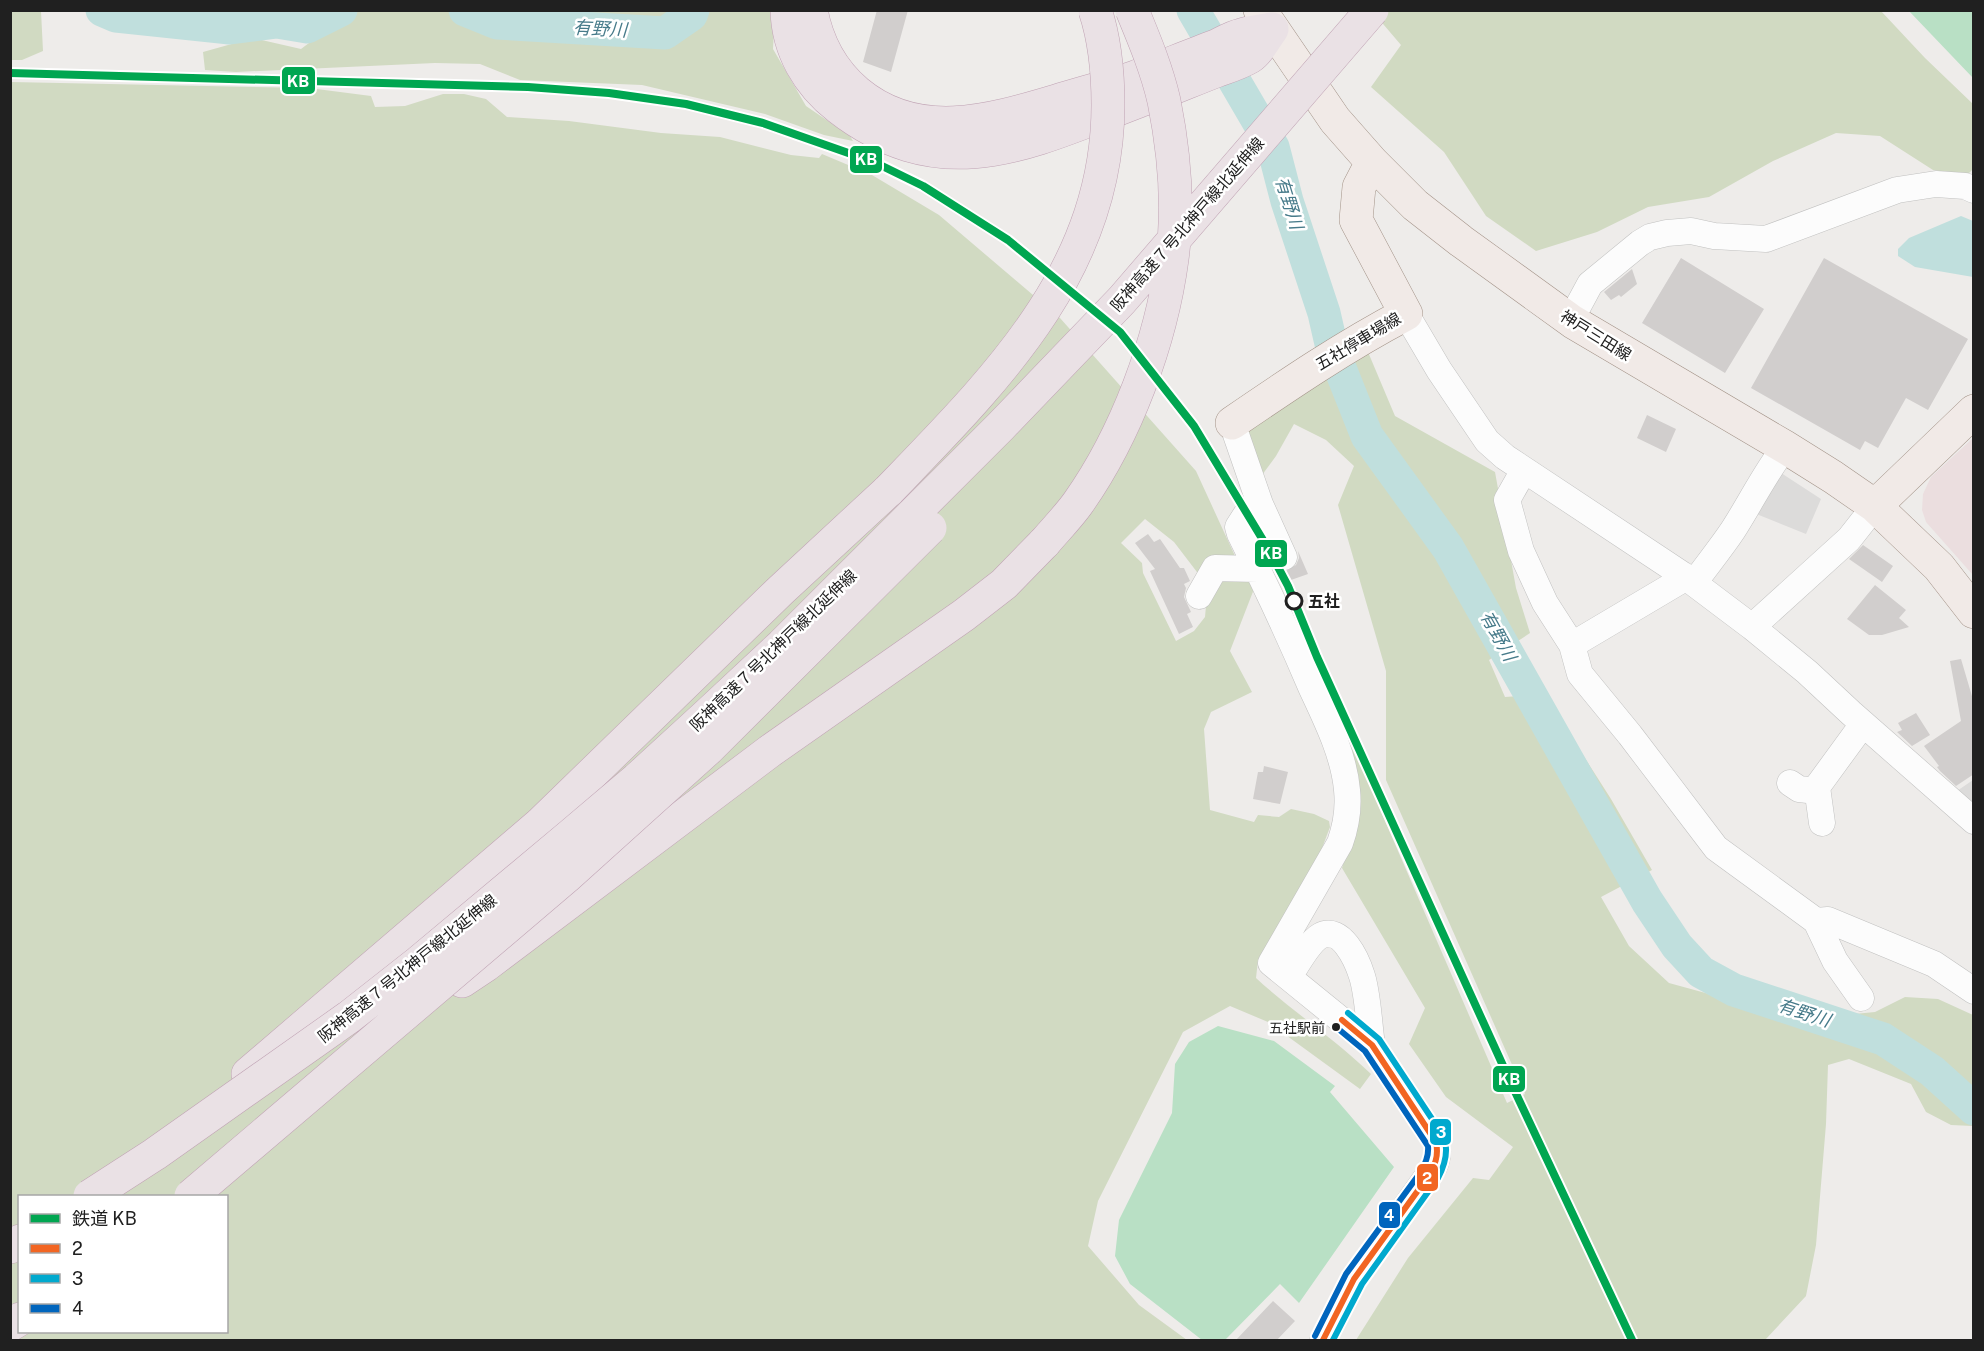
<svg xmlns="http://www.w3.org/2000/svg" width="1984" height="1351" viewBox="0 0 1984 1351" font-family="'Public Sans','Noto Sans JP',sans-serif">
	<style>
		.commercial { fill: #ebdedf }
		.forest { fill: #d1dac2; fill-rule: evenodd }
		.pitch { fill: #b9e0c5 }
		.parking { fill: #dcdbda }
		.water { fill: #c0dfdd }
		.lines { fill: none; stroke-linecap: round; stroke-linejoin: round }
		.river { stroke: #c0dfdd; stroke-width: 33 }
		.building { fill: #d1cecd }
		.minor-casing { stroke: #c1c1c0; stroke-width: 27 }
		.major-casing { stroke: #a39388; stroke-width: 34 }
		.highway-casing { stroke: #c0a3b4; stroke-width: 34 }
		.minor { stroke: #fcfcfc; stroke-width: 26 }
		.major { stroke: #f1eae7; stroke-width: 33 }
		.highway { stroke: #eae1e5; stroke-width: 33 }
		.highway-bridge-casing { stroke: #c0a3b4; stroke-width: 34; stroke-linecap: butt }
		.highway-bridge { stroke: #eae1e5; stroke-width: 33 }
		.bus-1-casing { stroke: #fff; stroke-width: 10 }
		.bus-2-casing { stroke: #fff; stroke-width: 10 }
		.bus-3-casing { stroke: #fff; stroke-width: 10 }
		.bus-1 { stroke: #f26522; stroke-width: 6 }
		.bus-2 { stroke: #00a9ce; stroke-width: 6 }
		.bus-3 { stroke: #0065bd; stroke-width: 6 }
		.rail-1-casing { stroke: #fff; stroke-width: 12 }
		.rail-1 { stroke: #00a651; stroke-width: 8 }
		.stop-dot { fill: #fff; stroke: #202020; stroke-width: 3 }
		.bus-dot { fill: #202020; stroke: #fff; stroke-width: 2 }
		.labels { text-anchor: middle; stroke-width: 5; stroke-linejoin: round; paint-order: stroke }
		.bus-label { font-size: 14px; fill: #202020; stroke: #fff; text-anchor: end }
		.street-label { font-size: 16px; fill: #202020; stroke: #fff }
		.stop-label { font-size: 16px; font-weight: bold; fill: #202020; stroke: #fff; text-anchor: start }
		.water-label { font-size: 18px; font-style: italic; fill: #477b8a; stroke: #fff }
		.line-badge { stroke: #fff; stroke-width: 2 }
		.badge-label { font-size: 16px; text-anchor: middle; font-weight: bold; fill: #fff }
	</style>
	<rect width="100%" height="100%" fill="#eeecea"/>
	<path class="commercial" d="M1973,438V575L1926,522L1922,510L1923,494L1931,477Z"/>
	<path class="forest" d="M11,10L41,11L43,51L22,60H11Z
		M233,11H326C305,21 282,33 258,24C250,21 241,15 233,11Z
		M358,11H775L773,49L806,106L850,136L853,141L824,135L765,114L642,85L520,80L480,64L435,63L236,72L205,70L203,52L253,38L301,49C320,35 337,20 358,11Z
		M1372,11H1881L1925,58L1973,104V169L1967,175L1933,170L1880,136L1836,133L1773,161L1709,197L1648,207L1597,232L1536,251L1486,216L1444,152L1371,87L1401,45Z
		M11,82L309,88L371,96L375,107L405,106L443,94H464L486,99L507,117L569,121L661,133L720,137L791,155L819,158L822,154L872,175L939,215L1060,318L1196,471L1235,556L1215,560L1200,576L1174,542L1145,519L1121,543L1142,563L1143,573L1176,641L1194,631L1205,617L1207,595L1219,577L1248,575L1254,589L1230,651L1252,692L1211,712L1204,729L1210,810L1254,822L1258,815L1279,817L1291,809L1314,814L1329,821L1330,827L1313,872L1258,960L1256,978C1293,1012 1335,1039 1371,1074L1360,1089L1268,1022L1230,1006L1183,1032L1098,1201L1088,1246L1139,1305L1187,1340H11ZM20,1196H226V1332H20Z
		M1368,352L1395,416L1495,472L1516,588L1530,633L1489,660L1505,697L1544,694L1611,799L1652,870L1601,897L1629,946L1669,983L1742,1003L1784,995L1844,1015L1875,1012L1905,997L1938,999L1973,1015V1126L1951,1125L1926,1112L1911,1084L1849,1059L1828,1065L1826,1124L1816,1245L1806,1296L1765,1340H1356L1408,1258L1473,1178L1489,1180L1513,1147L1446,1097L1409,1044L1425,1008L1342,868L1360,805L1344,726L1507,1103L1525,1094L1386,780V671L1338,505L1354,466L1326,440L1294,424L1276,456L1262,475L1242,429Z"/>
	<path class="pitch" d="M1909,11H1973V78Z
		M1218,1026L1274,1041L1335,1086L1330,1092L1394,1167L1299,1303L1280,1284L1225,1340H1202L1130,1284L1115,1256L1119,1220L1172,1113L1175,1064L1189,1042Z"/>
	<path class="parking" d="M1775,469L1821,499L1806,534L1749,511Z
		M1973,780V810L1954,793Z"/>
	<path class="water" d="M1961,216L1973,221V277L1915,267L1898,256V249L1909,238Z"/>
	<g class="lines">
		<path class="river" d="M102,10L116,16L230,28L277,22L307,27L341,10
			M465,10L497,23L665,33L691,15L693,10
			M1193,10L1273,147L1287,201L1324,313L1332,348L1367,436L1448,548L1647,901L1677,946L1701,972L1734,990L1883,1039L1932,1071L1974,1109"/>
	</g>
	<path class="building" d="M877,10H908L891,72L863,62Z
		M1681,258L1764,309L1725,373L1642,323Z
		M1824,258L1968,339L1928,410L1906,398L1878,448L1865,441L1860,450L1751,388Z
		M1632,269L1637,284L1621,297L1619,295L1611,300L1604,292Z
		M1647,415L1676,429L1666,452L1637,438Z
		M1148,534L1154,542L1160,539L1180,568H1184L1190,581L1184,584L1186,588L1184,597L1191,612L1187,614L1193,627L1179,634L1150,571L1155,569L1135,543Z
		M1863,545L1893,566L1882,582L1849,559Z
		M1298,551L1308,574L1291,580L1286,571L1296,565L1299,558Z
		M1875,585L1906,610L1899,618L1909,627L1882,635H1869L1847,619Z
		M1961,659L1974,703V774L1956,786L1940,771L1937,767L1939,766L1924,746L1961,721L1950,661Z
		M1916,713L1930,735L1912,746L1897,732L1902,730L1898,723Z
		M1264,766L1288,772L1280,804L1253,799L1258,772H1263Z
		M1273,1301L1295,1321L1276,1341H1235Z"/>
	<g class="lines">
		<defs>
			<path id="minor" d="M1406,314L1439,370L1487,441L1505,457L1683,575L1752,627L1807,672L1851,713L1974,821
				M1573,322L1576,310L1590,284L1640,243L1650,237L1667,233L1691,231L1714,236L1766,239L1897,190L1936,184L1965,186L1974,190
				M1232,423L1260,504L1247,513L1238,527L1240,534C1265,584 1289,635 1311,687C1326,719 1344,755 1347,790C1349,809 1346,826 1340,843L1271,963L1372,1045L1436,1142C1439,1151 1438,1158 1434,1167L1354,1279L1323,1340
				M1524,470L1507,500L1521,551L1545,603L1572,645L1580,674L1630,735L1716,848L1816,921L1835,961L1861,998
				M1260,504L1284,557
				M1694,583C1707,565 1721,548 1733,530C1751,502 1765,473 1785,447
				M1199,596L1215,568L1258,569
				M1752,627L1849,539L1875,506
				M1572,645L1680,581L1683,575
				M1790,783L1799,789L1817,791
				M1822,823L1817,787L1863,724
				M1816,921L1828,920L1934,964L1974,991
				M1289,977C1296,966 1309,942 1320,936C1341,924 1357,960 1362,976C1368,995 1369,1025 1372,1045"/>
			<path id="major" d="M1260,10L1335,120L1372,162L1415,205L1461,241L1573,322L1785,447L1833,477L1875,506L1939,567L1974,612
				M1232,423C1289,384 1345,346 1406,314L1356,220L1359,187L1372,162
				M1875,506L1974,411"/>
			<path id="highway" d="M787,10C788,50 808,84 839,108C944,189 1031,142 1139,101C1165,92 1190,81 1216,71C1227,67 1240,63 1250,57C1258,52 1266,37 1272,29
				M811,10C817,43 831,70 857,92C917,142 989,121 1056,101C1082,93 1109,86 1135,77C1162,67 1189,56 1216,46C1224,42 1232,37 1241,35C1251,32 1262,31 1272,29
				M462,981L486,965L770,751L964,615L1004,584L1045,542
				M248,1074L540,824L780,591L889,490
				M10,1247L20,1241
				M10,1325L20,1319"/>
		</defs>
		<use href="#minor" class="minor-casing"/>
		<use href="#major" class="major-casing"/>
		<use href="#highway" class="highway-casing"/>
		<use href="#minor" class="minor"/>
		<use href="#major" class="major"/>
		<use href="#highway" class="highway"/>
		<defs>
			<path id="highway-bridge" d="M889,490C996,379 1108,270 1108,105C1108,74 1105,40 1095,10
				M1045,542C1056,529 1068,517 1078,503C1126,435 1161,342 1172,259C1179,208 1174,151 1164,101C1157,70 1144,39 1132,10
				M90,1196L155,1154L349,1017L419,962L571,835L637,779L708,714L782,645L1001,426L1122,300L1372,10
				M191,1196L566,877L708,749L930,528"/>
		</defs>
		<use href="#highway-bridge" class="highway-bridge-casing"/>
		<use href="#highway-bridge" class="highway-bridge"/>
		<defs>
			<path id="bus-1" d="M1323,1340L1354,1279L1427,1178C1435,1166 1439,1156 1436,1142L1372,1045L1342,1020"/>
			<path id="bus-2" d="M1333,1340L1362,1284L1438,1178C1445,1165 1449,1152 1444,1137L1379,1039L1348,1013"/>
			<path id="bus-3" d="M1315,1336L1346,1274L1420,1173C1425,1164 1429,1156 1428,1146L1365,1051L1336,1027"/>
		</defs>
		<use href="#bus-1" class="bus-1-casing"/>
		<use href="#bus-2" class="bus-2-casing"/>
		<use href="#bus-3" class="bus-3-casing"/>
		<use href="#bus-1" class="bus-1"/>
		<use href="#bus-2" class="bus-2"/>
		<use href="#bus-3" class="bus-3"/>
		<defs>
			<path id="rail-1" d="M10,73L528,87L609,93L686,104L763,123L874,162L923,186L1008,240L1120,332L1194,426L1269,550L1288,586L1317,657L1510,1081L1632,1340"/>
		</defs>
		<use href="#rail-1" class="rail-1-casing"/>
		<use href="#rail-1" class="rail-1"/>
	</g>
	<circle class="stop-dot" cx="1294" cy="601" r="8"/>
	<circle class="bus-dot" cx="1336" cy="1027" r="5"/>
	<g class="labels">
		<g class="bus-label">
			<text x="1325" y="1033">五社駅前</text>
		</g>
		<g class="street-label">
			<text transform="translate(1187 224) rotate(-49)" y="6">阪神高速７号北神戸線北延伸線</text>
			<text transform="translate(1596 335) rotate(32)" y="6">神戸三田線</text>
			<text transform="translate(1358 341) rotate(-31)" y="6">五社停車場線</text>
			<text transform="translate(773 650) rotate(-44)" y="6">阪神高速７号北神戸線北延伸線</text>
			<text transform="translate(407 968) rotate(-39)" y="6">阪神高速７号北神戸線北延伸線</text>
		</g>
		<g class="stop-label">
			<text x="1308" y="607">五社</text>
		</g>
		<g class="water-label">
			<text transform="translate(600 29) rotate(3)" y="6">有野川</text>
			<text transform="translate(1289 203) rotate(73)" y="6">有野川</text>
			<text transform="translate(1498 636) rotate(61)" y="6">有野川</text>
			<text transform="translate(1804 1013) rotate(18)" y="6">有野川</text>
		</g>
	</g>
	<g class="line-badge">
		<rect x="281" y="66" width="35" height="29" rx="6" fill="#00a651"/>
		<rect x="849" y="145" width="34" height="29" rx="6" fill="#00a651"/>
		<rect x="1254" y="539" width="34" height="29" rx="6" fill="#00a651"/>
		<rect x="1492" y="1065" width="34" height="28" rx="6" fill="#00a651"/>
		<rect x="1429" y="1118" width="23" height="28" rx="6" fill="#00a9ce"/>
		<rect x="1416" y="1163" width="23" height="29" rx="6" fill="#f26522"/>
		<rect x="1378" y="1201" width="23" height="28" rx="6" fill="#0065bd"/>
	</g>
	<g class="badge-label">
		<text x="298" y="87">KB</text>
		<text x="866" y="165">KB</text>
		<text x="1271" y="559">KB</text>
		<text x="1509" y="1085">KB</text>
		<text x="1441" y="1138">3</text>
		<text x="1427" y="1184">2</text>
		<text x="1389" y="1221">4</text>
	</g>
	<rect width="1984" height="1351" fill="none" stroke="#202020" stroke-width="24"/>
	<rect x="18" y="1195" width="210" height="138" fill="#ffffff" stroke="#a6a6a6" stroke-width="1.5"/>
	<rect x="30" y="1214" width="30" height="9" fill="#00a651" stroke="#a6a6a6" stroke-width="1.5"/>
	<text x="72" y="1225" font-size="18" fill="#202020">鉄道 KB</text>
	<rect x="30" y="1244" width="30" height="9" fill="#f26522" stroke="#a6a6a6" stroke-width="1.5"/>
	<text x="72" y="1255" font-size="18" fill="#202020">2</text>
	<rect x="30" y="1274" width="30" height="9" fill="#00a9ce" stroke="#a6a6a6" stroke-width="1.5"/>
	<text x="72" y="1285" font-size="18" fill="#202020">3</text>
	<rect x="30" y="1304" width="30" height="9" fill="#0065bd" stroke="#a6a6a6" stroke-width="1.5"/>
	<text x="72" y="1315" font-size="18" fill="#202020">4</text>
</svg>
